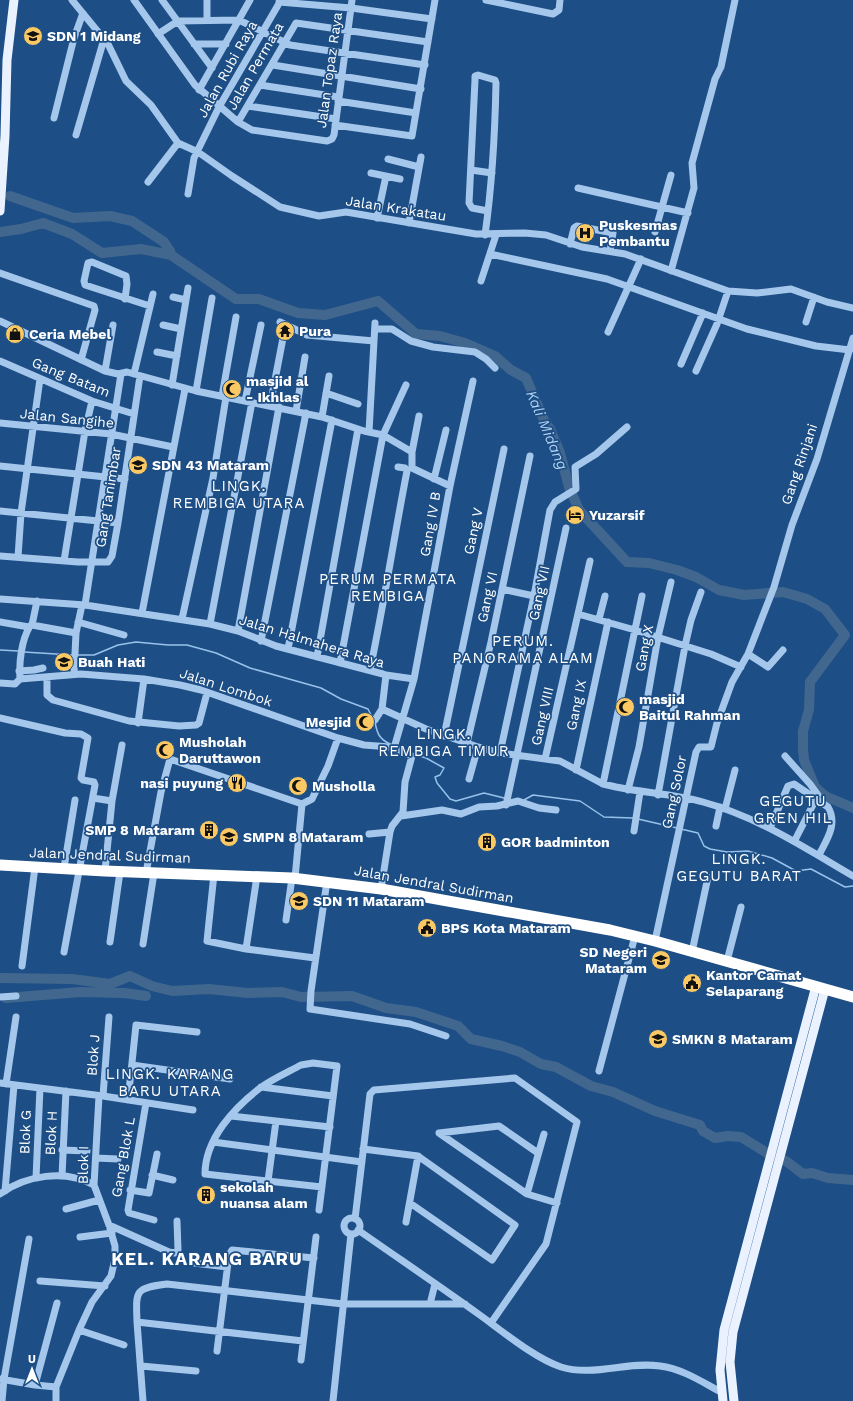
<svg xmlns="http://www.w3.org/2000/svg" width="853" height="1401" viewBox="0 0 853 1401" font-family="'Work Sans',sans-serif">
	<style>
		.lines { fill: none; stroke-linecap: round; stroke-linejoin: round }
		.stream { stroke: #98c2ec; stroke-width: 1.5 }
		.river { stroke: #42678f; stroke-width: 10 }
		.minor { stroke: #a5c7eb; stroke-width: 7 }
		.major { stroke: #e9f2fe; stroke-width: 9 }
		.highway { stroke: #fff; stroke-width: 11 }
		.labels { text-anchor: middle; stroke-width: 3.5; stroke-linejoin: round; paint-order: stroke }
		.poi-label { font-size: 14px; font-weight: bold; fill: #fff; stroke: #1d4e85; text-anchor: start }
		.street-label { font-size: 14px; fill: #fff; stroke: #1d4e85 }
		.water-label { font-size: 15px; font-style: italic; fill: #b0d1f2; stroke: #1d4e85 }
		.neighbourhood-label { font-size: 15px; letter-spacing: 1px; fill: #fff; stroke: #1d4e85 }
		.district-label { font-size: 18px; font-weight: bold; letter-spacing: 1px; fill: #fff; stroke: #1d4e85 }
	</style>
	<rect width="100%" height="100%" fill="#1d4e85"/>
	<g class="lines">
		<path class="stream" d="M0,650L18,651
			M24,652L72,655
			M78,655H94L118,645L136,642L168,645H187L216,653L250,668L321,688L341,699L368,709L373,719
			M375,722C377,733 379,739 390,744
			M397,746L404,750
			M413,754L426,758L444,768L440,775L435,777L437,783L450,799L456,801L484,793L504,798
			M524,800L533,795L580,801L604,817L633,818
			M638,819L677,828
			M681,829L698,833L704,846L710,849L727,852L748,851L772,858L796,871L811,869L845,887L853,886"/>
		<path class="river" d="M10,196L73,218L110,216L132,221L164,242L170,251L171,255
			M0,232L21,229L43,223L72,234L102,253L141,249L171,255L236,299H259L298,313L325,315L378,301L416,334L440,336L465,343L495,356L511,370L526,378L544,420L550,429L560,453L569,487L579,510L627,562L649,563L677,570L696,577L719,590L744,595L783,592L807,599L825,609L845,635L810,682L809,710L803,731V749L804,760L815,787L825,796L853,808
			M0,978L72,979L110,984L130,976L152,986L172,991L209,989L248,993L282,992L301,997L352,996L386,1008L416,1012L458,1026L471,1039L502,1046L520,1052L541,1064L556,1067L591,1086L613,1092L655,1111L700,1125L703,1131L715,1138L728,1136L741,1137L767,1153L786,1161L803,1174L812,1173L828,1178L853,1180
			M6,998L80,992L124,993L146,996"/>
		<path class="minor" d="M72,0L108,44L126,81L151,105L178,143L198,152L232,176L280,207L319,216L346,212L476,234L525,233L546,235L582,247L625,254L728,291L757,293L791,289L827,302L853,308
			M134,0L195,85L238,122L252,130L327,141L332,139L334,135L352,0
			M162,0L212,68
			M486,0L553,14L559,10L560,0
			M279,2L351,8L432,19
			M207,19V0
			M158,34L178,21L239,20L290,45L425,65
			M194,44H226
			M273,65L421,89
			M260,85L338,97
			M199,90L250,0
			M338,101L416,113
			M248,106L336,119
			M54,118L74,38L83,13
			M238,122L296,23L428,42
			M335,125L412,136L435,0
			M76,135L104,39
			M388,159L419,167
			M471,170L492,173
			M371,173L400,179
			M148,182L178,143
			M578,188L688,213
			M188,194L194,158L219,107L281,0
			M377,218L386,176
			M409,223L421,157
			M655,232L671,175
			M485,235C492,185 495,134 496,83L495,80L478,75L475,76V80L469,203L472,208L488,211
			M570,244L574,228L577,226L613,233L610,251
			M490,254L607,279L747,329L816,346L850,350
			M671,271L694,188L692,163L715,79L721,67L735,0
			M0,273L94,306L95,310L81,360
			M481,281L496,235
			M173,297L186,300
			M125,299L127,284L126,276L92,262L88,263L84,281L85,285L150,306
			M0,321L105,371L118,374L127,372L196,391L322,417L364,431L383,435L412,452V468L450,486
			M280,322L307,335L374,341L369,432
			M806,322L814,297
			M163,325L181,329
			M375,329H392L411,341L433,347L475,352L486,359L495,368
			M608,332L641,259
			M374,341L375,323
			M157,352L177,356
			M0,361L92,401L134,414
			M681,364L703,313
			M105,371L113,325
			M696,371L717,324L728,291
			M134,374L153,294
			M172,385L188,288
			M196,391L212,298
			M326,393L358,404
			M222,396L236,317
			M245,401L261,325
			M270,406L283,338
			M296,411L305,357
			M322,417L329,376
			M0,423L111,434L173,447
			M412,452L419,416
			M0,466L125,479
			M434,479L446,430
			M0,511L118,523
			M0,556L78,562H108L112,556L118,523L140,376
			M18,557L21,513L40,379
			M64,561L85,431L92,401
			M502,589L534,596
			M0,599L85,605L210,624L238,631L276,646L383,674L386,675L382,709L426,729L478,747L500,753L560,761L603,784L616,787C645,793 675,794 703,802C758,817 805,848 853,876
			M37,601L32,625L76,633
			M85,605L121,374
			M142,613L185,389
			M578,614L635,630L711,654L741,667
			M182,619L213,478L226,397
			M599,619L605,596
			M0,622L29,627
			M78,622L124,635
			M210,624L252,402
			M238,631L279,407
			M261,641L306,413
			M288,649L332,420
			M748,654L768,667L783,650
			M317,657L358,429
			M340,663L383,435L406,385
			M370,670C384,604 394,537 407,471L405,468L398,467
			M19,671L34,670L43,668
			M74,674L76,633L82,605
			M386,675L414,679
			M47,678V695L53,700L129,721L179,726L196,725L199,723L207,693
			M20,679C19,663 21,641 30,626L32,625
			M0,683L15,684L20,679L81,674L144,679L180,685L201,690L338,738L364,745L390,747L412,756L405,782L403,812L392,826L390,832L381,889
			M0,718L65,733L81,734L88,738L81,778L83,780L94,782L95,785L64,952
			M375,720L382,709
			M138,723L144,679
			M444,736L504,449
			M467,743L491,642L530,456
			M394,748L414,679L450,486L473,381
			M500,753L534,596L550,510L555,502L576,489L575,467L596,454L627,427
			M785,756L810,784L818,795L795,840
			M545,759L590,561
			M576,770L608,622
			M469,779L478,747
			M603,784L642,596
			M628,790L639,747L658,637L671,582
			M658,795L685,646L691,620L701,592
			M93,798L112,801
			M302,804L312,799L328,766L338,738
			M506,805L566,528
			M725,809L735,770
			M401,816L442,810L461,814L479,807L497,806L518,801L539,808L556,810
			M716,826L720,807
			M770,828L788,786L794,784L828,807C838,824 827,839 819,855
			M634,831L640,792
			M369,834L390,832
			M64,868L75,800
			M105,871L112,801L122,745
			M146,873L161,792L170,759L302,804
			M214,874L207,941L246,949
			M257,876L246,949L315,958
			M295,878L302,804
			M327,881L311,991L310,1009L410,1024L446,1036
			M286,920L292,878
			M655,941L696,752L699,747H711L717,723L732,682L748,654L774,587L792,525L817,459L853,338
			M110,942L120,872
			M143,944L154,873
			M692,952L708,877
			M727,961L741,907
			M22,966L35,867
			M0,997L16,996
			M132,1065L230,1079
			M599,1071L635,936
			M0,1083L103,1096L193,1110
			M6,1084L16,1017
			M261,1087L333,1096
			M103,1096L109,1017
			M128,1100L136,1025L197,1032
			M146,1103L128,1210L129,1213L154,1220
			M231,1116L330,1127
			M213,1142L362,1162
			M363,1149L418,1156L515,1225L492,1260L410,1203
			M62,1150L87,1151
			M538,1153L499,1126L439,1133L527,1194L557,1203
			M96,1158L118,1159
			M152,1175L173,1180
			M62,1176L66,1091
			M36,1178L40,1088
			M268,1181L276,1121
			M130,1190L149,1193L157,1154
			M5,1191L14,1085
			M0,1194C26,1175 65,1169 94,1185
			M527,1194L544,1134
			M66,1209L99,1200
			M319,1210C325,1162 331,1114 337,1066L313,1063L301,1065C288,1072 272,1079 260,1088C234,1108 205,1139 205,1174L322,1187
			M344 1226a8 8 0 1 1 16 0a8 8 0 1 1-16 0Z
			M355,1219L370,1094L374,1090L515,1078L577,1122L546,1244L491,1323
			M406,1222L418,1156
			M109,1225L169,1252L175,1253L178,1250L177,1221
			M358,1230C398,1258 438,1285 477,1313C501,1330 534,1358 561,1367C594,1377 627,1361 660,1366C683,1369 702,1382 721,1392
			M80,1237L112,1233
			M194,1263L227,1267
			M40,1281L105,1286
			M430,1304L435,1284
			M137,1322C136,1291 134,1288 167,1284L343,1304H465
			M79,1330L124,1345
			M217,1351L229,1255L232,1250L314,1258
			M301,1360L316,1237
			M141,1366L196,1371
			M0,1379L35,1385L56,1387
			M35,1385L57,1303
			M2,1401L4,1379L29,1239
			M56,1401V1387L79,1330L92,1302L111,1276L115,1259V1246L109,1225L94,1185L99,1096
			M143,1401L137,1322L303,1341
			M333,1401L351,1234"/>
		<path class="major" d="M0,211L5,136L7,60L14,0
			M723,1401L720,1370L724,1330L816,986
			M734,1401L730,1362L733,1332L825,989"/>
		<path class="highway" d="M0,865L105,871L292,878L381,889L610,930L655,941L853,997"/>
	</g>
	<defs>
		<symbol id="school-disc" viewBox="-11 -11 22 22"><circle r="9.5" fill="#fac963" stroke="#1d4e85"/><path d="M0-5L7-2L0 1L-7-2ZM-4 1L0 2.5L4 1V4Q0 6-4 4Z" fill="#111"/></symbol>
		<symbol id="hospital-disc" viewBox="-11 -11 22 22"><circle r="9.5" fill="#fac963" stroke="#1d4e85"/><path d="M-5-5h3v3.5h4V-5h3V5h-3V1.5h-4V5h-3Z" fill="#111"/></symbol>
		<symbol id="temple-disc" viewBox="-11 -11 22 22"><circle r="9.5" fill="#fac963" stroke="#1d4e85"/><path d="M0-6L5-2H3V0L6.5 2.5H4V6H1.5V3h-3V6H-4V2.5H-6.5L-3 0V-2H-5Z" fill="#111"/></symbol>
		<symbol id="shop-disc" viewBox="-11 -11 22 22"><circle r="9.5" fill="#fac963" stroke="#1d4e85"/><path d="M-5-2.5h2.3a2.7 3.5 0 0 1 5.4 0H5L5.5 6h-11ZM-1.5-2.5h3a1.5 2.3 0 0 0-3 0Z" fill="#111"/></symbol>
		<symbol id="mosque-disc" viewBox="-11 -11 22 22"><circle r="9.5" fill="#fac963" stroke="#1d4e85"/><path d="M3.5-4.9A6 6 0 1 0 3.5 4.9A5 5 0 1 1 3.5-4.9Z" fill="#111"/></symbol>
		<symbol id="hotel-disc" viewBox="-11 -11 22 22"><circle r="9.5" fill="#fac963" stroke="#1d4e85"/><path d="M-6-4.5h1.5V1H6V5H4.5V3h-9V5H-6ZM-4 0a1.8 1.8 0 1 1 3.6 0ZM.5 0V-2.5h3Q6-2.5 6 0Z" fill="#111"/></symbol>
		<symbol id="restaurant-disc" viewBox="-11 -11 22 22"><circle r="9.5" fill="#fac963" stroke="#1d4e85"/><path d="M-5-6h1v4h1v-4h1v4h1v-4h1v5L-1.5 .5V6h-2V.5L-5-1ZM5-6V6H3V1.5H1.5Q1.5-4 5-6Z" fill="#111"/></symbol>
		<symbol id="building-disc" viewBox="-11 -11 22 22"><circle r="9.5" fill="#fac963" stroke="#1d4e85"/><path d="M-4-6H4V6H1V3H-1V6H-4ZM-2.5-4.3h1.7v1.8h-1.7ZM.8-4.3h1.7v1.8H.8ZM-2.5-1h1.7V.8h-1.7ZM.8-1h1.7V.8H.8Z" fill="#111"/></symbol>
		<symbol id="civic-disc" viewBox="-11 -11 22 22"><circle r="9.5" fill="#fac963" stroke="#1d4e85"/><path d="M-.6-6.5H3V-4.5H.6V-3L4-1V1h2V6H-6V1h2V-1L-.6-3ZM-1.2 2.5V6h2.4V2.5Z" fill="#111"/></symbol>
	</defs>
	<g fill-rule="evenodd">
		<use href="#school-disc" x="22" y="25" width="22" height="22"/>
		<use href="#hospital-disc" x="574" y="222" width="22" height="22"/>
		<use href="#temple-disc" x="274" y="320" width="22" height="22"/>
		<use href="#shop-disc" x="4" y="323" width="22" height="22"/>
		<use href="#mosque-disc" x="221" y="378" width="22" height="22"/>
		<use href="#school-disc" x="127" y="454" width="22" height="22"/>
		<use href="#hotel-disc" x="564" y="504" width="22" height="22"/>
		<use href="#school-disc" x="53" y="651" width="22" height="22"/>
		<use href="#mosque-disc" x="614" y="696" width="22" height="22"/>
		<use href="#mosque-disc" x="354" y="711" width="22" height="22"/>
		<use href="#mosque-disc" x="154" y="739" width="22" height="22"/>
		<use href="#restaurant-disc" x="226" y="772" width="22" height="22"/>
		<use href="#mosque-disc" x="287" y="775" width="22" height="22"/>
		<use href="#building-disc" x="198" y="819" width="22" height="22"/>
		<use href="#school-disc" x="218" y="826" width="22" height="22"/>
		<use href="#building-disc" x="476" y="831" width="22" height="22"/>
		<use href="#school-disc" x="288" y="890" width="22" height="22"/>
		<use href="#civic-disc" x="416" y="917" width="22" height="22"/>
		<use href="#school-disc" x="650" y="949" width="22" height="22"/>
		<use href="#civic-disc" x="681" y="972" width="22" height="22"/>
		<use href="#school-disc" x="647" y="1028" width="22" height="22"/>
		<use href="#building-disc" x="195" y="1184" width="22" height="22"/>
	</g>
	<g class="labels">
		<g class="poi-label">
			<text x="47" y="41">SDN 1 Midang</text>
			<text x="599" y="230">Puskesmas<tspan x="599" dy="16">Pembantu</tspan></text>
			<text x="299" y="336">Pura</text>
			<text x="29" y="339">Ceria Mebel</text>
			<text x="246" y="386">masjid al<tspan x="246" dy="16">- Ikhlas</tspan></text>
			<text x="152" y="470">SDN 43 Mataram</text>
			<text x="589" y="520">Yuzarsif</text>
			<text x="78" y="667">Buah Hati</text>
			<text x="639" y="704">masjid<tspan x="639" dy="16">Baitul Rahman</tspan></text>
			<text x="351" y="727" text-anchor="end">Mesjid</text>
			<text x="179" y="747">Musholah<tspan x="179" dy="16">Daruttawon</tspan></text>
			<text x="223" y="788" text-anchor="end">nasi puyung</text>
			<text x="312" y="791">Musholla</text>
			<text x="195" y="835" text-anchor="end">SMP 8 Mataram</text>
			<text x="243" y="842">SMPN 8 Mataram</text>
			<text x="501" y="847">GOR badminton</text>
			<text x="313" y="906">SDN 11 Mataram</text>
			<text x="441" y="933">BPS Kota Mataram</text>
			<text x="647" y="957" text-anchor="end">SD Negeri<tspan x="647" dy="16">Mataram</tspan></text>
			<text x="706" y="980">Kantor Camat<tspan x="706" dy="16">Selaparang</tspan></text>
			<text x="672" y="1044">SMKN 8 Mataram</text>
			<text x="220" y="1192">sekolah<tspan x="220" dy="16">nuansa alam</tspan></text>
		</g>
		<g class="street-label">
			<text transform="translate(255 66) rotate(-60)" y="5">Jalan Permata</text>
			<text transform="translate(227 69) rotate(-61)" y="5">Jalan Rubi Raya</text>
			<text transform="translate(329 70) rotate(-82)" y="5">Jalan Topaz Raya</text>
			<text transform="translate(396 208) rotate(9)" y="5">Jalan Krakatau</text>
			<text transform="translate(71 377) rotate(22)" y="5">Gang Batam</text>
			<text transform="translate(67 418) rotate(6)" y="5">Jalan Sangihe</text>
			<text transform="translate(799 464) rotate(-71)" y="5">Gang Rinjani</text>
			<text transform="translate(108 497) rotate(-81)" y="5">Gang Tanimbar</text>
			<text transform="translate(430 524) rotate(-80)" y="5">Gang IV B</text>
			<text transform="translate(473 531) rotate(-78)" y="5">Gang V</text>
			<text transform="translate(539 593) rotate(-78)" y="5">Gang VII</text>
			<text transform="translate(487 597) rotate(-78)" y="5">Gang VI</text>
			<text transform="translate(312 641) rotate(17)" y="5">Jalan Halmahera Raya</text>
			<text transform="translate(644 648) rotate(-79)" y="5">Gang X</text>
			<text transform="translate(226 687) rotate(18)" y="5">Jalan Lombok</text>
			<text transform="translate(576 705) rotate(-78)" y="5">Gang IX</text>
			<text transform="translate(542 716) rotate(-77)" y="5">Gang VIII</text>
			<text transform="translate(674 792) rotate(-78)" y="5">Gang Solor</text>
			<text transform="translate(110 855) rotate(2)" y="5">Jalan Jendral Sudirman</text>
			<text transform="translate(434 884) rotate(10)" y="5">Jalan Jendral Sudirman</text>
			<text transform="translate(93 1055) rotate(-86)" y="5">Blok J</text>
			<text transform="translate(25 1132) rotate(-88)" y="5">Blok G</text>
			<text transform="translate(51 1133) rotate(-87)" y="5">Blok H</text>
			<text transform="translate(123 1157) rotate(-80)" y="5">Gang Blok L</text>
			<text transform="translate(83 1165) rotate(-89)" y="5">Blok I</text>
		</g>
		<g class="water-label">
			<text transform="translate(547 430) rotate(67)" y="5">Kali Midang</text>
		</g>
		<g class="neighbourhood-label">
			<text x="239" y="491">LINGK.<tspan x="239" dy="17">REMBIGA UTARA</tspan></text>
			<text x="388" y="584">PERUM PERMATA<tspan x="388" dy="17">REMBIGA</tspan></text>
			<text x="523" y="646">PERUM.<tspan x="523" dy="17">PANORAMA ALAM</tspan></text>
			<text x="444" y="739">LINGK.<tspan x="444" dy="17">REMBIGA TIMUR</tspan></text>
			<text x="793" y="806">GEGUTU<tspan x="793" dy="17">GREN HIL</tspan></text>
			<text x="739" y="864">LINGK.<tspan x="739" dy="17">GEGUTU BARAT</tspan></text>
			<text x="170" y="1079">LINGK. KARANG<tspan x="170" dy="17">BARU UTARA</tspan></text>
		</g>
		<g class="district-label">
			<text x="207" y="1265">KEL. KARANG BARU</text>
		</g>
	</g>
	<g transform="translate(32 1369)" stroke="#1d4e85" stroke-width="3" paint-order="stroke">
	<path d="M0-3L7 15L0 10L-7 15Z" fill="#ffffff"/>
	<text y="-6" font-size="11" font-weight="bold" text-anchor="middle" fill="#ffffff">U</text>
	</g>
</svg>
